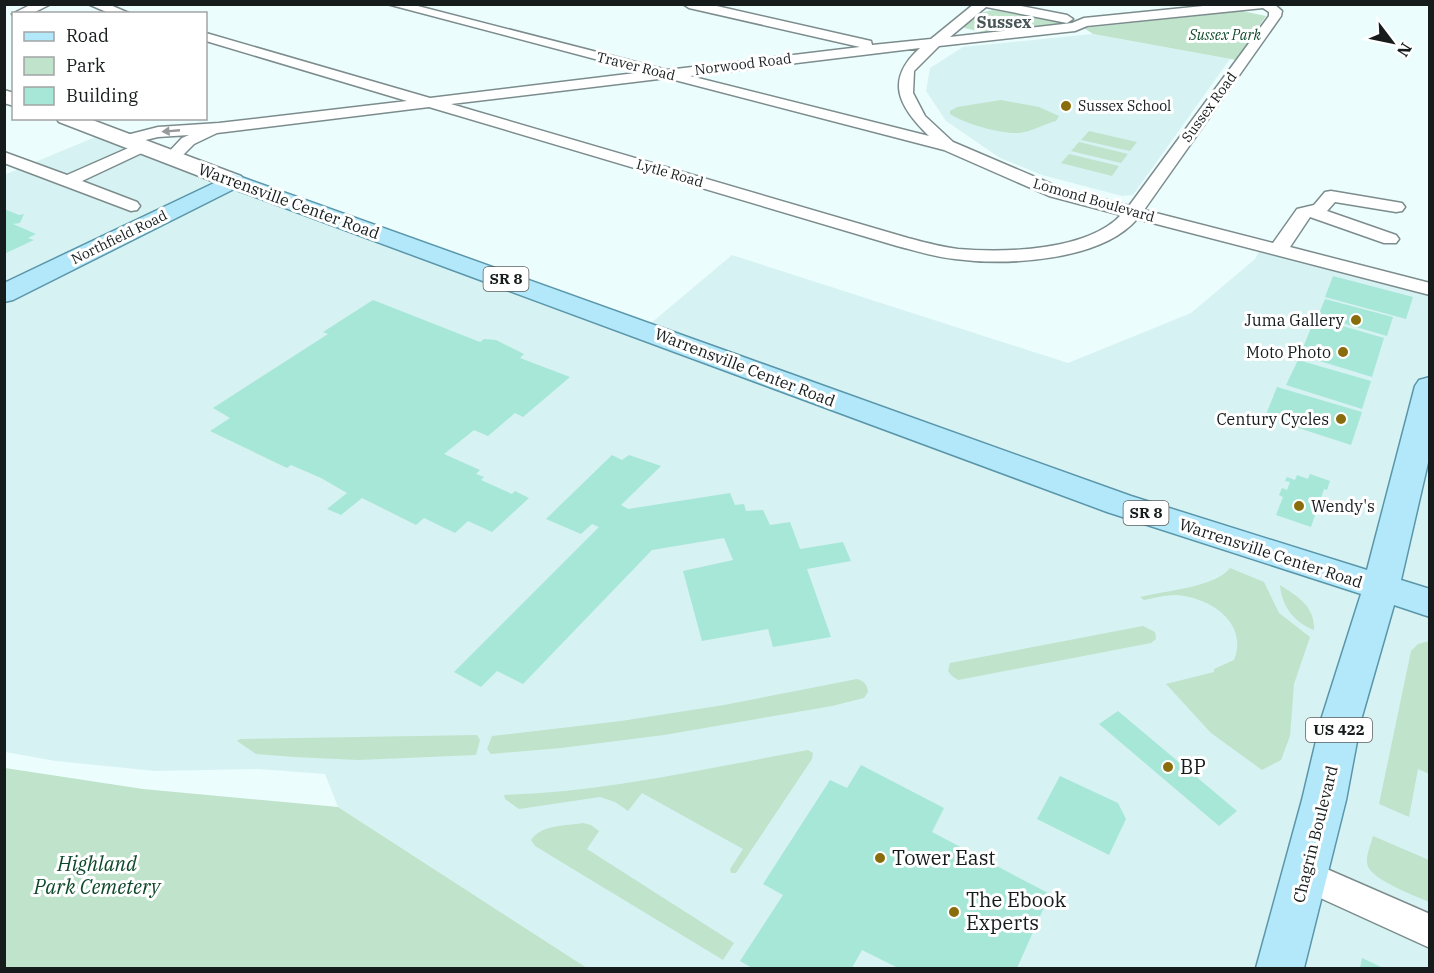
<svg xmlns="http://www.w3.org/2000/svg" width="1434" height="973" viewBox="0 0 1434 973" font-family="'IBM Plex Serif',serif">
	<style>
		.built { fill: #d7f2f3 }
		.green { fill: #c0e3cb }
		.building { fill: #a7e7d7 }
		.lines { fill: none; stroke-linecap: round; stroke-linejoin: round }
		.street-casing { stroke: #7c8c8d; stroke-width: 3 }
		.secondary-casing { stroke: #7c8c8d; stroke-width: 3 }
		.primary-casing { stroke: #5a96aa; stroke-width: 3 }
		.street { fill: #fff; fill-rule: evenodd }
		.secondary { fill: #fff; fill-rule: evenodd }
		.primary { fill: #b2e8fa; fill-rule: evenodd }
		.oneway { fill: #969999 }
		.poi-dot { fill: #896c0b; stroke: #fff; stroke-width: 2 }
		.labels { text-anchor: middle; stroke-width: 6; stroke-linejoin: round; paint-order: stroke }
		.far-park-label { font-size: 14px; font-style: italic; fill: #0e482a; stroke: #fff }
		.far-street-label { font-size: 14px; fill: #161c1c; stroke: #fff }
		.far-poi-label { font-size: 14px; fill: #161c1c; stroke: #fff; text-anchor: start }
		.shield { fill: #fff; stroke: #5c6060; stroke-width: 1.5 }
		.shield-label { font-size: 15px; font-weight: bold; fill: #161c1c }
		.far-quarter-label { font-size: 16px; font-weight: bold; fill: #485657; stroke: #fff }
		.street-label { font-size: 16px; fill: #161c1c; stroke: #fff }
		.poi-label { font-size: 16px; fill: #161c1c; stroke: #fff; text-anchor: end }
		.near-poi-label { font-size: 20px; fill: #161c1c; stroke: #fff; text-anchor: start }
		.near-park-label { font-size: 20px; font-style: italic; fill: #0e482a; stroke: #fff }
	</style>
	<rect width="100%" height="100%" fill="#ecfdfe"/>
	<path class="built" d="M1092,34L1230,59L1133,195L1122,196L1042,175L1000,158L946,121L926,91L930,68L963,47Z
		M105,133L644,329L732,255L1068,363L1191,313L1255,259L1262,246L1429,289V968H587L338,807L325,774L258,769L155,771L56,761L5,752L4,175Z"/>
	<path class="green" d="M993,10L1068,23V25L987,33L964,28C969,17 981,12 993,10Z
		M1242,11L1266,16L1236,60L1093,34L1084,28Z
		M1001,100L1039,107L1059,116L1056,121C1044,124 1031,132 1019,133C1001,134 965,124 950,114V111L957,107Z
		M1089,131L1137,142L1130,151L1081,140Z
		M1079,142L1128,154L1121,163L1071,151Z
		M1069,154L1119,166L1112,176L1061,163Z
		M1230,568L1264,582L1279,613L1310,637L1294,684L1290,736L1281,760L1262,770L1211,733L1166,684L1214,672V669L1234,660C1249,623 1210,597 1176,595C1166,595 1154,598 1144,600L1140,597C1164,591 1216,587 1230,568Z
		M1280,585C1298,597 1315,606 1314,630C1294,622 1282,607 1280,585Z
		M1143,626L1155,632L1156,639L1151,643L958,680L952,676L948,671L950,663Z
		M1429,641V774L1418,769L1409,817L1379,804L1411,651L1418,644Z
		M857,679C864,681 867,684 868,692L864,698L832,706L664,735L561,748L491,754L487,749L492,736L621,721L724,705Z
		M477,735L480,740L476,755L358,760L294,757L256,754L237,741L240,739Z
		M808,750L813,753L812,759L736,873H731L730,869L743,849L642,793L628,811L615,802L600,797L519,809L505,799L504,795C606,792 708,768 808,750Z
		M5,768L143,789L338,807L587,968H5Z
		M583,823L591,825L599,831L587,849L734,943L723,960L535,846L531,840C542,824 566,826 583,823Z
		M1373,836L1429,860V902C1416,896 1368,879 1367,863C1366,855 1371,844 1373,836Z"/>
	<path class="building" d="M4,209L19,215L24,214L20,223L13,224L36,234L28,238L34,240L4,254Z
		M1333,276L1413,297L1406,319L1325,297Z
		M1325,299L1393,317L1387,336L1318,316Z
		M373,300L480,342L484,339L496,340L524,354L520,358L570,377L523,417L515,413L488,436L474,430L444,454L480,470L476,474L484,477L481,480L512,494L515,491L529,498L492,532L468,521L455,533L424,518L416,525L362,498L341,515L327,509L347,493L321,478L291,465L287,468L210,431L230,418L213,408L328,334L323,332Z
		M1315,318L1384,338L1372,377L1300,355Z
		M1298,360L1371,381L1362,409L1286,385Z
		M1277,387L1362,412L1351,445L1265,417Z
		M612,455L622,460L629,455L661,466L621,505L628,509L730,493L735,505L744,504L746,511L763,510L770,525L790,522L800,549L843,542L851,561L807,569L831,637L773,647L768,629L702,641L683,571L733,560L724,538L652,550L523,684L497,671L481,687L454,672L599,527L592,524L581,534L546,519Z
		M1310,474L1330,481L1327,490L1324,489L1311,527L1276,515L1283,497L1279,495L1282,488L1287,490L1290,482L1285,481L1287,477L1295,480L1297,475L1308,479Z
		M1118,711L1237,811L1219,826L1099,724Z
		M861,765L944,808L932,832L1050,894L1017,968H898L862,950L852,968H752L740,961L783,895L763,884L830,780L847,788Z
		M1060,776L1118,803L1126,819L1109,855L1037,819Z
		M1362,958L1383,968H1360Z"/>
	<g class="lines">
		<defs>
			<path id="street" d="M32,4H51L31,14H14V17L12,14Z
				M88,4H108L131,14H111Z
				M387,4H410L667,70L860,47L689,8L683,4H708L871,41L872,45L931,39L974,4H1011L1067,15L1073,19L1067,23L986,7L950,37L1072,23L1084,18L1223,4H1274L1282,11L1281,16L1144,210L1273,243L1297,209L1314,205L1325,192L1331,191L1402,203L1405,207L1402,211L1396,212L1335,202L1327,211L1396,235L1399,239L1396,243H1384L1310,217L1290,247L1430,283V295L1137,219C1101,261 1007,266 955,259C935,257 916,251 897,246L429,107L217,133L194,144L177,161L171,163L163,158L182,138L189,135L158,137L125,145L117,140L119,137L158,127L219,123L407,101L206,41V33L430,98L644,72ZM1263,8L1269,12V16L1129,206L1061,188L953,142L925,116L913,93L914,71L939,46L1075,31L1087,26ZM920,48C884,80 899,107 929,136L690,76ZM667,78L944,150L1049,196L1121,215C1087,251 1005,253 958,249C941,247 924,242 908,238L451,104Z
				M142,142L150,147L148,150L82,181L137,202L140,206L137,210L131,211L4,163V152L67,175Z
				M1306,860L1430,914V948L1294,886L1289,875L1294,864Z"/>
			<path id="secondary" d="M4,90L14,93V106L4,103Z
				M56,118H87L241,176L245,181L241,186L233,188L225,186L59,122Z"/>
			<path id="primary" d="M233,174L1131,496L1367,570L1415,386L1419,380L1430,377V454L1401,580L1430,589V617L1394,605L1361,720L1346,800L1304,968H1256L1302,800L1321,720L1361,594L1107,512L234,189L13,300L4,302V283Z"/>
		</defs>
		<use href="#street" class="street-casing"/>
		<use href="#secondary" class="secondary-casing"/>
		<use href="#primary" class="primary-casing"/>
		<use href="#street" class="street"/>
		<use href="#secondary" class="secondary"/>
		<use href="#primary" class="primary"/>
	</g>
	<defs><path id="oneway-solid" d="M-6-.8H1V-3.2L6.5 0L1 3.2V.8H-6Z" transform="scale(1.5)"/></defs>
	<use class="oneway" href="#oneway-solid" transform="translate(171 131) rotate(175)"/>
	<g class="poi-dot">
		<circle cx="1066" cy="106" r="6"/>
		<circle cx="1356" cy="320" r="6"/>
		<circle cx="1343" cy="352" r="6"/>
		<circle cx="1341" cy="419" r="6"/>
		<circle cx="1299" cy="506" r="6"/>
		<circle cx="1168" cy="767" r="6"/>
		<circle cx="880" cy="858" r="6"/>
		<circle cx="954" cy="912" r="6"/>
	</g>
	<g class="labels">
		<g class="far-park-label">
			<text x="1225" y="40">Sussex Park</text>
		</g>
		<g class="far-street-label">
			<text transform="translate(743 64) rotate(-7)" y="5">Norwood Road</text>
			<text transform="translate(636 66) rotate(14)" y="5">Traver Road</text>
			<text transform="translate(1209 107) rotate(-54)" y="5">Sussex Road</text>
			<text transform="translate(670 173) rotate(16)" y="5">Lytle Road</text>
			<text transform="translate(1094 200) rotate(16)" y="5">Lomond Boulevard</text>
			<text transform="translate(119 237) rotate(-26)" y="5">Northfield Road</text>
		</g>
		<g class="far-poi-label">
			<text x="1078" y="111">Sussex School</text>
		</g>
		<g class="shield">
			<rect x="483.5" y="267" width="45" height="24" rx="4.5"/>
			<rect x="1123.5" y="501" width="45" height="24" rx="4.5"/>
			<rect x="1306" y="718" width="66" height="24" rx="4.5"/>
		</g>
		<g class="shield-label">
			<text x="506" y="284">SR 8</text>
			<text x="1146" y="518">SR 8</text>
			<text x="1339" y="735">US 422</text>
		</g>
		<g class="far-quarter-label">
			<text x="1004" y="28">Sussex</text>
		</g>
		<g class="street-label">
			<text transform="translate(289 201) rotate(20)" y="6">Warrensville Center Road</text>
			<text transform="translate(745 367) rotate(21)" y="6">Warrensville Center Road</text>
			<text transform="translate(1271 553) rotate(18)" y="6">Warrensville Center Road</text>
			<text transform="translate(1315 834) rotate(-76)" y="6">Chagrin Boulevard</text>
		</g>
		<g class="poi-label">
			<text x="1344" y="326">Juma Gallery</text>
			<text x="1331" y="358">Moto Photo</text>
			<text x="1329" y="425">Century Cycles</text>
			<text x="1311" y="512" text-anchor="start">Wendy's</text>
		</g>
		<g class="near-poi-label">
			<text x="1180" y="774">BP</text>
			<text x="892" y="865">Tower East</text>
			<text x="966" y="907">The Ebook<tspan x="966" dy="23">Experts</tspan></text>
		</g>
		<g class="near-park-label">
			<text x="97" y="871">Highland<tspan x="97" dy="23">Park Cemetery</tspan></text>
		</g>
	</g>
	<rect width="1434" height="973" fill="none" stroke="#161c1c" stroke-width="12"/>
	<rect x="12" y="12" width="195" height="108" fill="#ffffff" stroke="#a2a4a4" stroke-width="1.5"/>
	<rect x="24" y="32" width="30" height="9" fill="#b2e8fa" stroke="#a2a4a4" stroke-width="1.5"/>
	<text x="66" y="42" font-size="18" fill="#161c1c">Road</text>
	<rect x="24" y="57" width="30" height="18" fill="#c0e3cb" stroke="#a2a4a4" stroke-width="1.5"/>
	<text x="66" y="72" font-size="18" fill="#161c1c">Park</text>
	<rect x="24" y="87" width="30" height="18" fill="#a7e7d7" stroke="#a2a4a4" stroke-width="1.5"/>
	<text x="66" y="102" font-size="18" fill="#161c1c">Building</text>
	<g transform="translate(1392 42) rotate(122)" stroke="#ffffff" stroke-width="4.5" paint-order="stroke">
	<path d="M0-4.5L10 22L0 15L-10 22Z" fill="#161c1c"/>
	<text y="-9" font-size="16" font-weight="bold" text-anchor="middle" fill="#161c1c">N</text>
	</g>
</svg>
